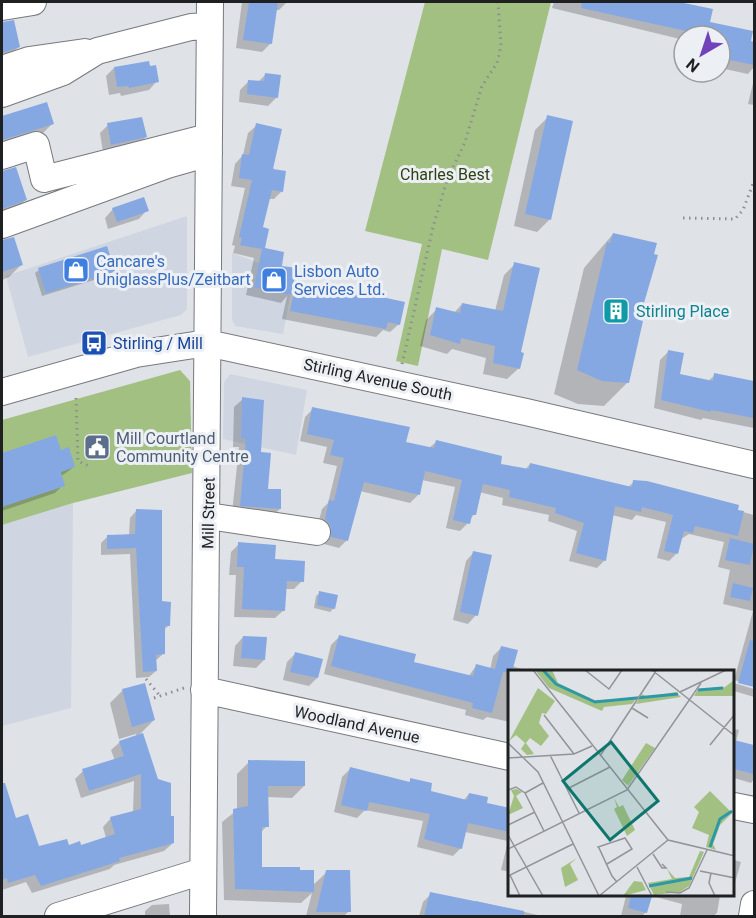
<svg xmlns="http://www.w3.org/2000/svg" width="756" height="918" viewBox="0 0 756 918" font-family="Roboto,sans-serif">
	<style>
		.built { fill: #cfd6e2 }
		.green { fill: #a3c083 }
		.shadow { fill: #0003 }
		.building { fill: #85a8e3 }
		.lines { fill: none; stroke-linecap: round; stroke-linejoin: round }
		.minor-casing { stroke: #77797e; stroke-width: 28 }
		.path { stroke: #8c8e91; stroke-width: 3; stroke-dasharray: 1.5 4.5; stroke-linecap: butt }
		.minor { stroke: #fff; stroke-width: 26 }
		.labels { text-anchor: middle; stroke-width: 6; stroke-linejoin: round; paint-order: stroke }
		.park-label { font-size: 16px; fill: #2d4112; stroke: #eceff4 }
		.shop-label { font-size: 16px; fill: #366cbe; stroke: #eceff4; text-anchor: start }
		.culture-label { font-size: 16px; fill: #0d838f; stroke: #eceff4; text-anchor: start }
		.transit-label { font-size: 16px; fill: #164399; stroke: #eceff4; text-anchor: start }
		.street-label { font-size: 16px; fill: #1f2021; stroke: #eceff4 }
		.service-label { font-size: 16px; fill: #4e5e75; stroke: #eceff4; text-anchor: start }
		.inset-river { fill: none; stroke: #2e99a6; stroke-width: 3 }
		.inset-road { fill: none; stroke: #929498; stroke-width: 1.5 }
		.view { fill: #0f766e; fill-opacity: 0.15; stroke: #0f766e; stroke-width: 3 }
		.inset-edge { fill: none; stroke: #1f2021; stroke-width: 3 }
	</style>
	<rect width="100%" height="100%" fill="#dfe2e7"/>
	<path class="built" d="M187,216V309L181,315L28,357L6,276Z
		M232,253L259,263L295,270L283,334L235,326L232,319Z
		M230,374L307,390L296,455L223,439L224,382Z
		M73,503L71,708L2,726V525Z"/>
	<path class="green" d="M425,2H551L488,260L442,249L418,366L396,361L422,244L365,231Z
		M180,370L190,381L192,473L73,503L2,525V420Z"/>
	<path class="shadow" d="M242,2H287L279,10H275L271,43L262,52L236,48Z
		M554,2H678L708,23L754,44V67L748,74L720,68V36H684V40L552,8Z
		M13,22L19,47L2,61V24Z
		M114,68L157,81L149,90L121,96L120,93L109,95L106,76Z
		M265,75L277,97L268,106L239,102L240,90L249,81L258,82Z
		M754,79V105L748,104Z
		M46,104L52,124L41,135L2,147V117Z
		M548,117L550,219L537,232L514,226L535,130Z
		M108,125L146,137L137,145L103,152L100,133Z
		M257,125L282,191L274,199H268L261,228L263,249L280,267L289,295L295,288L330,295L334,291L361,298L364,294L399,324L390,332L383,330L376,337L282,319L287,296L281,303L246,295L254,258L233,253L235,246L232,245L245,188L231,186L235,164L243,155L248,133Z
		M15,169L26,199L15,210L2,215V172Z
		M113,209L147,210L139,219L108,229L105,218Z
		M613,234L637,321L628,382L604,406L578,404L554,394L584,268Z
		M13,239L22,264L9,277L2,280V242Z
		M515,264L519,368L507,379L483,374L486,358L452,349L447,354L420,346L426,320L437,309L454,313L462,304L495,311L504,275Z
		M39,270L113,271L110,275L42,296L35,273Z
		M668,352L678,375L708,381L715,375L754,386V428L703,418L701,420L654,408L660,360Z
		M243,399L259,453L266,490L280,509L271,517L232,513L239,447H233L234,407Z
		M313,409L405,443L429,448L436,442L499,465L525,470L530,464L628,487L634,482L754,515V686L734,680L753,611L723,604L730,570L718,567L724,542L689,534L681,539L677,553L669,561L657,558L666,522L636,515L632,520L612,515L605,560L597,568L569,561L577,531L548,521L549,515L502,505L503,498L479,492L474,514L468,523L460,531L446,528L455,487L422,480L418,495L410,503L360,491L347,540L339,548L324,544V535L317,528L322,509L328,503L337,466L323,463L327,447L300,441L305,417Z
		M55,437L60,452L74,467L60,477L63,485L55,493L2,511V455Z
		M136,511L168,626L163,631V654L155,661L156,671L149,677L136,678L130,554L101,555V543L108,536L129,535L130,518Z
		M239,544L274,560L302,581L294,589H285L284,610L275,618L234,617L236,575H229L231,552Z
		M474,552L476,615L468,624L453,620L466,561Z
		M320,593L334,608L330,612L314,608L316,596Z
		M243,637L264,660L256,668L233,666L235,646Z
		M339,637L412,664L468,677L476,666L490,670L493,656L501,648L512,666L525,670V672H510V722L487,717L483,720L465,715L466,710L324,674L331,645Z
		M295,654L317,678L309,686L283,680L287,662Z
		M734,683L754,689V697L734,691Z
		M123,690L154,720L138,736L169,817L173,843L164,851L114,865L110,869L32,893L26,882L2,890V787L4,786L15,820L38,848L80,847L106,838L103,827L111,818L133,812L134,781L81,798L75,779L83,771L115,761L111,750L120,742L137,737L136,734L119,739L110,703Z
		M734,729L739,730L736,742L754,746V779L751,783L734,778Z
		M249,762L304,786L292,798L267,797V826L260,833V869L313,885L327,872L349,911L344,916H306L312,893L301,903L224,900L222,822L237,810V774Z
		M350,769L408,783L411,780L429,792L463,801L469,794L486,804L510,811V872L501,870L508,841L465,832L461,848L453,856L417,847L423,821L365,810L357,818L334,812L342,777Z
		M734,860L741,862L734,886Z
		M431,894L473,904L476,901L542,916H419L423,902Z
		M626,896H650L646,912L642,916H621Z
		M652,896H720L717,913L713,916H680L682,904Z
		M169,904L170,916H145V911L152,905Z"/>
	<path class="building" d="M249,2H278L272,44L243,40Z
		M582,2H679L713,9L710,22L753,31L751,41L754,42V65L720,58V36H709L581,8Z
		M14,20L20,47L2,53V22Z
		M149,61L150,66L156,65L159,82L129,88L128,86L117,87L114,67Z
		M265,73L281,75L278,98L247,94L248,80L264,81Z
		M47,102L54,124L2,140V116Z
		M547,115L573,121L551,220L525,214Z
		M142,117L147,137L111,145L107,123Z
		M256,123L282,129L273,169L286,171L283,192L272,190L263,227L269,229L265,248L284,252L282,266L297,268L291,295L254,287L262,249L240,245L242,238L239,237L252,180L239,178L242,154L249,155Z
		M16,167L27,200L2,209V171Z
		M144,197L149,211L117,222L112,208Z
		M613,233L657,243L654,254L658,255L639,320L643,321L629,383L602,381L577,370L607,242L610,243Z
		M14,237L23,265L2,272V240Z
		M107,246L115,271L46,293L38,268Z
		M514,262L540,268L521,352L524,353L520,369L493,363L495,346L461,338L460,344L430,335L436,307L460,313L462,303L503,311Z
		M295,287L332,294L333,290L363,296V293L405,302L400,325L388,322L386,329L290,311Z
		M668,350L684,353L680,374L713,381L714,373L754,381V418L711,410V412L661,400Z
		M242,397L264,400L261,452L271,453L268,489H281V509L240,506L246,439H241Z
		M312,407L410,427L406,442L434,448L436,440L502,456L501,464L529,469L530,463L632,487L633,480L647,481L739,505L738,510L744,511L738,536L695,526L693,533L684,531L678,554L664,551L673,515L642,507L641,512L615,506L606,561L576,553L584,523L555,513L556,508L509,497L510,490L483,484L476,515H472L470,524L453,520L462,480L425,471L420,495L364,482L348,541L331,537V527L325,519L329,500L334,501L344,458L330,455L334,440L307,434Z
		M56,435L61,450L69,447L75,467L61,472L65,486L2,507V453Z
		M136,509L162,510V601L171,602L170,626H165V654L156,655L157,671L143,672L136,548L107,549V535L135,534Z
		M730,538L754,544L750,565L725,560Z
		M238,542L276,545L275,559L305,561L304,582L287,581L285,611L242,609L244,567H237Z
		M473,551L492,555L478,616L460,612Z
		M733,583L753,588L750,601L730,597Z
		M319,591L338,595L335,609L317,605Z
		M339,635L416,654L414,662L473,676L476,664L495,669L501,646L518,650L512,672H503L492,713L472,708L473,703L331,666Z
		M243,636L267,637L265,660L241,658Z
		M750,640L754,641V687L738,683Z
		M295,652L323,659L318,678L290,672Z
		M145,683L155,720L132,727L122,689Z
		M143,733L158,779L171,783V816H174V843L119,858L120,861L41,886L35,875L8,883L7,878L2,880V783H5L16,818L28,814L39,846L67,839L69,845L80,841L81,845L115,834L110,817L141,809V774L89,791L82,769L124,756L119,741Z
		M734,740L754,745V774L734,769Z
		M248,760L305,761V786H268L269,827H262V867H300V870H314V892L235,889L233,809L248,806Z
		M350,767L410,782V778L432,783L431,791L467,800L469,793L488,797L487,803L510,808V832L468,823L462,849L424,839L430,814L369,802L367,811L341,805Z
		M326,870H350L351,912H316Z
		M430,892L524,911V916H424Z
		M631,896H652L647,913L628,908Z"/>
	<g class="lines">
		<defs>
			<path id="minor" d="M2,7L33,2
				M2,69L29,60L85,52
				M2,94L63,72L97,51L191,27L209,26
				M2,156L36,145L44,179L208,137
				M2,225L167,165L209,153
				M2,392L136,354L207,343L526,412L754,465
				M208,516L317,532
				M204,690L510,757
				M734,806L754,810
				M58,916L203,871
				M203,916L210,2
				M752,916L754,904"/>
		</defs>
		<use href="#minor" class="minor-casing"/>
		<path class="path" d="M683,218L735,219L743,210L754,181
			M402,364L433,227L447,180L465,142L482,86L497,63L501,46L498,2
			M76,398L78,461L91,467
			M151,457H173L184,452
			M146,679L160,696
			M154,698L184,688"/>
		<use href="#minor" class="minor"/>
	</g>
	<defs>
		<symbol id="shop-square" viewBox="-11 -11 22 22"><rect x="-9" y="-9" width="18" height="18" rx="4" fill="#3f7fe0" stroke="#eceff4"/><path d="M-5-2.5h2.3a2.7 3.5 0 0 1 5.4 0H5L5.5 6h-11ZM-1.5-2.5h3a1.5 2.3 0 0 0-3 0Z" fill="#fff"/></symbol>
		<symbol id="building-square" viewBox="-11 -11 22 22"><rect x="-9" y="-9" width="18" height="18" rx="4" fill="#0f9aa8" stroke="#eceff4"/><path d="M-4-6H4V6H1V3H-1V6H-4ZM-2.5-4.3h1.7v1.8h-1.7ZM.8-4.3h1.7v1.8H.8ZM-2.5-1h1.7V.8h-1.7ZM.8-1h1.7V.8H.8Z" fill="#fff"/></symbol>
		<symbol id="bus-square" viewBox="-11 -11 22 22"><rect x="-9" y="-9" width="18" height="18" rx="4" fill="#1a4fb4" stroke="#eceff4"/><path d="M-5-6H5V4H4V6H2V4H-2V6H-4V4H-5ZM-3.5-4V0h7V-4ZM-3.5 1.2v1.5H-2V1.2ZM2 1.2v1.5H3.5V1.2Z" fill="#fff"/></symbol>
		<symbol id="civic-square" viewBox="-11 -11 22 22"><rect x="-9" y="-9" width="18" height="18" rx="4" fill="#5c6f8a" stroke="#eceff4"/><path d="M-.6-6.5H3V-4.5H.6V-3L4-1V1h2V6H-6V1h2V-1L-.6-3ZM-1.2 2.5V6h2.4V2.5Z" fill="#fff"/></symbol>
	</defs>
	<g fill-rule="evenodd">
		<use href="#shop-square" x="61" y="255" width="30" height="30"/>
		<use href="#shop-square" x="259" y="265" width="30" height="30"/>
		<use href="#building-square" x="601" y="296" width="30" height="30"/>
		<use href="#bus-square" x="79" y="328" width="30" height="30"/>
		<use href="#civic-square" x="82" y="432" width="30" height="30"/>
	</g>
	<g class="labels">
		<g class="park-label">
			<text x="445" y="180">Charles Best</text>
		</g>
		<g class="shop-label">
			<text x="96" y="267">Cancare's<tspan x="96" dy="18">UniglassPlus/Zeitbart</tspan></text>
			<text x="294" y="277">Lisbon Auto<tspan x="294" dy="18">Services Ltd.</tspan></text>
		</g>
		<g class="culture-label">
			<text x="636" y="317">Stirling Place</text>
		</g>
		<g class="transit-label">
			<text x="113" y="349">Stirling / Mill</text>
		</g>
		<g class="street-label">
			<text transform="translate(378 379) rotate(12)" y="6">Stirling Avenue South</text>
			<text transform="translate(208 513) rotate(-89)" y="6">Mill Street</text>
			<text transform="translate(357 724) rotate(12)" y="6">Woodland Avenue</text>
		</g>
		<g class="service-label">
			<text x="116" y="444">Mill Courtland<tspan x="116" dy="18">Community Centre</tspan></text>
		</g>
	</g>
	<g transform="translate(508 670)">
		<rect width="226" height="226" fill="#dfe2e7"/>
		<path d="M27,0H44L50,13L86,30L128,29L124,34L96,37L94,41L41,18ZM226,10V26H186L190,19L217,17ZM30,18L47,31L38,44L34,43L31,53L41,66L33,76L22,68L18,73L26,84L19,85L13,79L17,73L8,65L1,71ZM168,22L173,27L128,34L134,24L139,27ZM138,73L147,78L120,116L114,110ZM9,119L14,122L8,126L15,138L0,145L6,126L3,120ZM202,121L224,143L212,155L205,174L208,180L198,177L201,165L184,158L191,142L186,137ZM106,128L111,137L115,135L127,160L119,166L106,139L109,137ZM192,181L196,182L181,216L172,222L146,225L140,213L164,209L159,199L167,208L181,207ZM69,188L62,194L70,210L57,217L53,198ZM126,211L134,212L138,220L115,226Z" fill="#a3c083"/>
		<path class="inset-river" d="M35,0L48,14L87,32L170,24M190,20L215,18M202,177L212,149L224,141M141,216L184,208"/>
		<path class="inset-road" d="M25,0L160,170L227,186M77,0L101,19L114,0M144,0L227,66M172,22L218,0M124,38L140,48M36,45L66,84M0,73L30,102L91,226M202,75L227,44M42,85L71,143M92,86L148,1M0,88L66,84L84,76M59,119L102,97M0,120L8,117L17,123L36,161M17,123L35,113M0,155L27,142M0,165L35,226M0,179L119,120L193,13M145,184L154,198H158L154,194M99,194L124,179L117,168L90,177L91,178L104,206L109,212M129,197L144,226M192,201L227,208M203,203L201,213L207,226M2,205L12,226M0,206L65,174M158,222L172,223L181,218L199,180M91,226L160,170"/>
		<path class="view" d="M103,72L150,131L102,170L55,111Z"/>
		<rect width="226" height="226" class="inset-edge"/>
	</g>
	<rect width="756" height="918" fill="none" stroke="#1f2021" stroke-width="6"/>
	<g transform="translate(702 54) rotate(219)"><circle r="28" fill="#eceff4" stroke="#9a9ca0" stroke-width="1.5"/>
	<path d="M0-4.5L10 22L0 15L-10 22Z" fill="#7142b9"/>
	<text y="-9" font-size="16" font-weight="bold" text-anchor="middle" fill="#1f2021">N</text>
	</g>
</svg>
